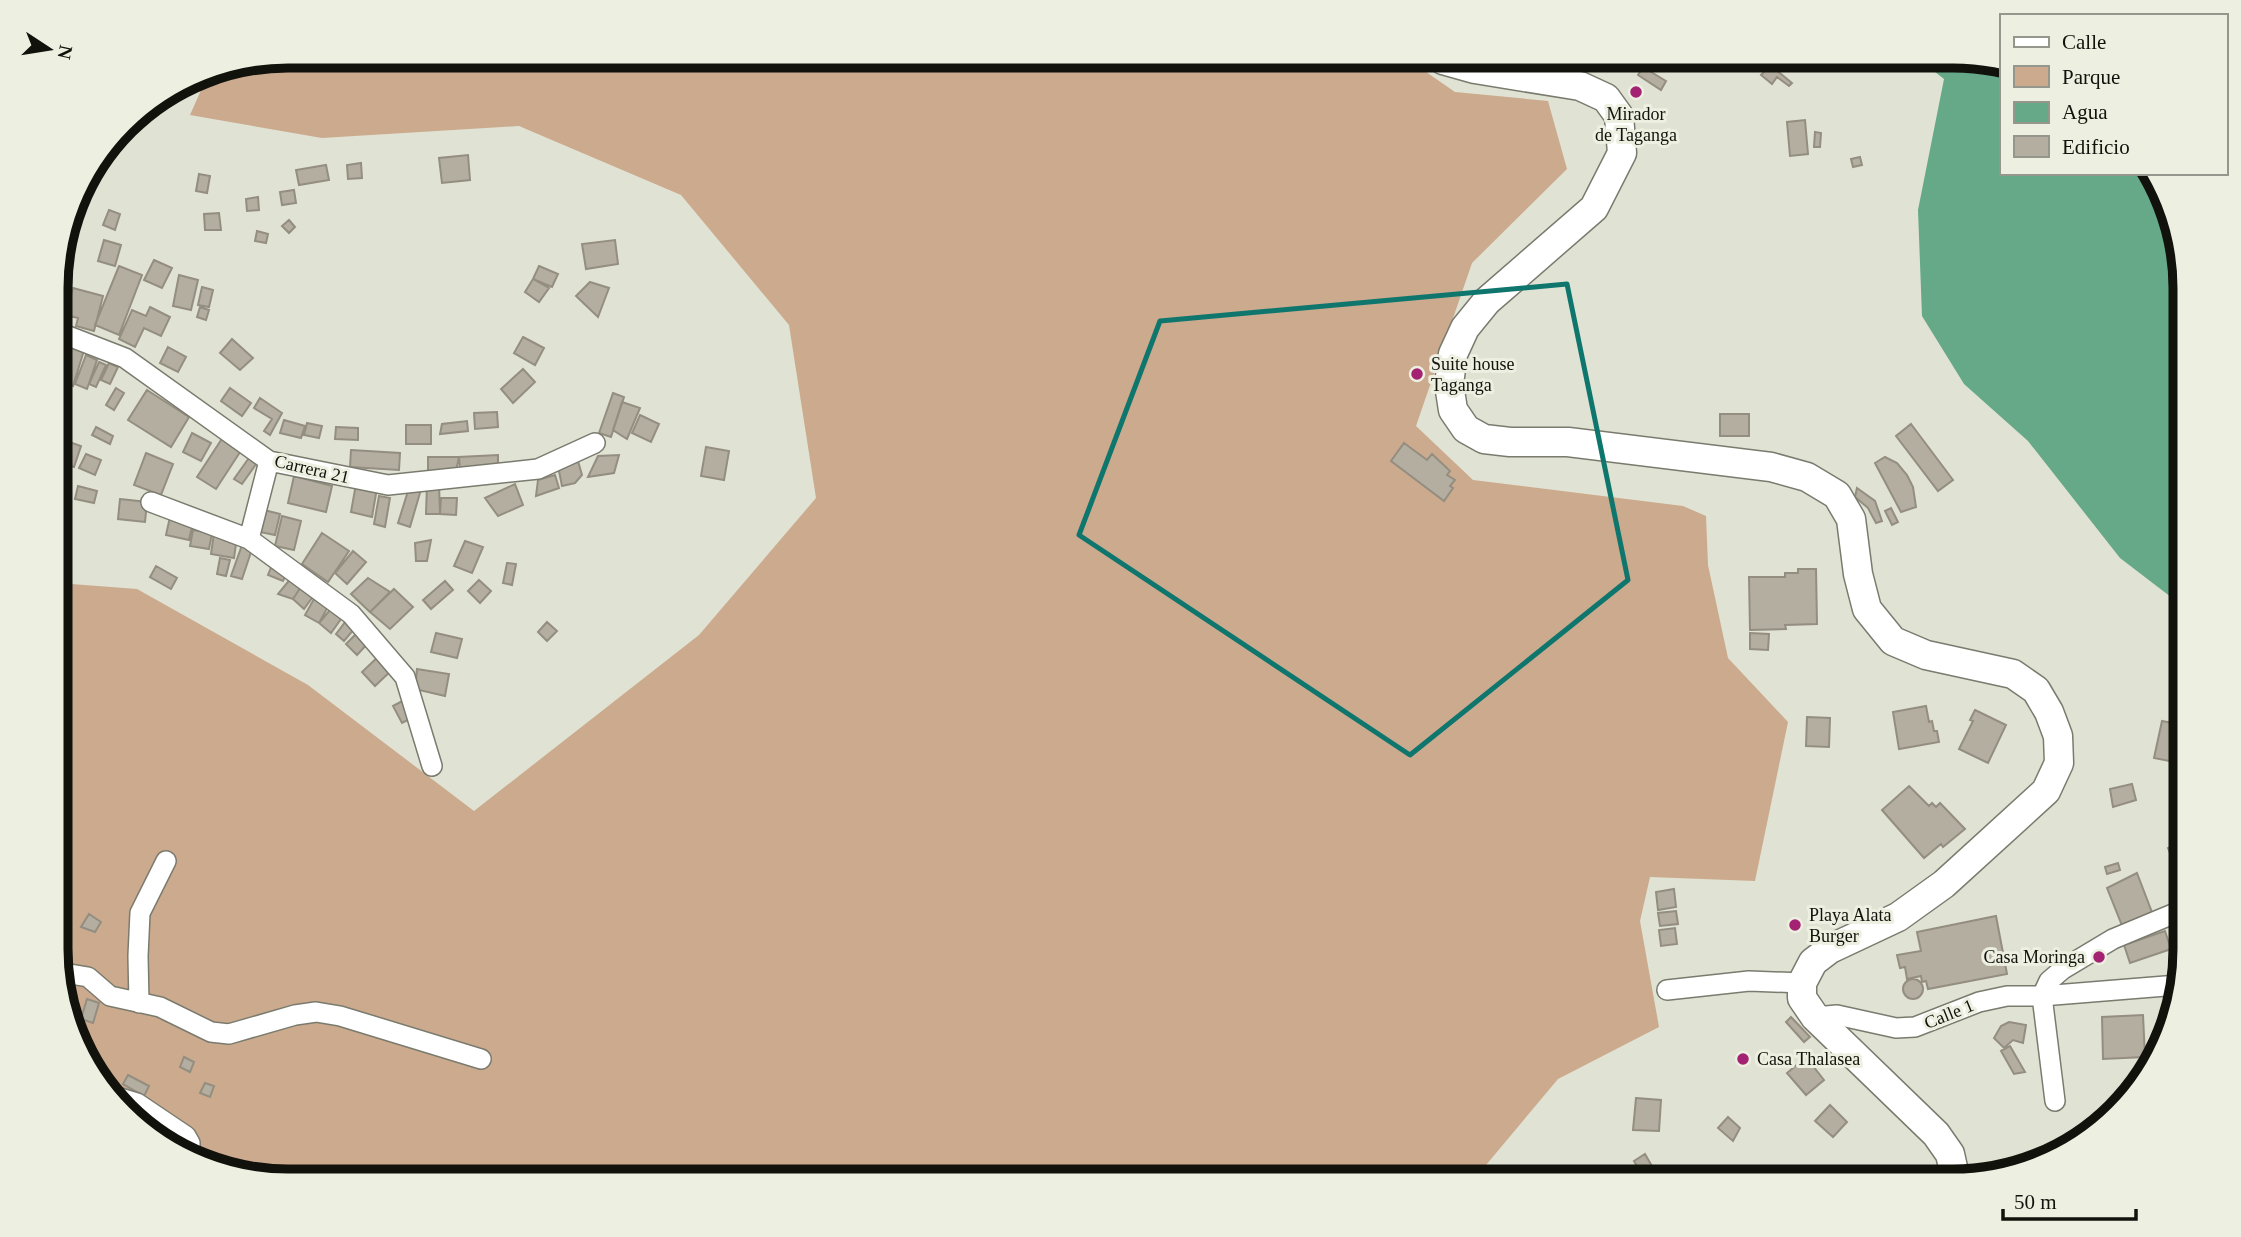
<svg xmlns="http://www.w3.org/2000/svg" width="2241" height="1237" viewBox="0 0 2241 1237" font-family="'Times New Roman',serif">
	<style>
		.green { fill: #cbaa8e }
		.water { fill: #65a988 }
		.building { fill: #b4aea0; stroke: #948e81; stroke-width: 2 }
		.lines { fill: none; stroke-linecap: round; stroke-linejoin: round }
		.street-casing { stroke: #7a7b6e; stroke-width: 22 }
		.secondary-casing { stroke: #7a7b6e; stroke-width: 31 }
		.street { stroke: #fff; stroke-width: 19 }
		.secondary { stroke: #fff; stroke-width: 28 }
		.marked { fill: none; stroke: #0f766e; stroke-width: 5; stroke-linejoin: round }
		.poi-dot { fill: #a32272; stroke: #edefe0; stroke-width: 2.5 }
		.labels { text-anchor: middle; stroke-width: 6; stroke-linejoin: round; paint-order: stroke }
		.poi-label { font-size: 18px; fill: #12120d; stroke: #edefe0; text-anchor: start }
		.street-label { font-size: 18px; fill: #12120d; stroke: #edefe0 }
		.rim { fill: none; stroke: #12120d; stroke-width: 9 }
	</style>
	<rect width="100%" height="100%" fill="#e0e2d3"/>
	<path class="green" d="M288,56H1403L1455,92L1548,101L1567,169L1472,263L1416,426L1473,480L1683,506L1706,516L1708,565L1728,658L1788,722L1755,881L1650,877L1640,921L1659,1027L1558,1079L1481,1171L1477,1181H288L173,1150L95,1078L58,979V903L69,870L58,862V583L137,589L308,685L474,811L699,635L816,498L789,325L681,195L519,126L322,138L190,115L209,72Z"/>
	<path class="water" d="M1915,56H1953L2001,69V173H2151L2184,273V607L2120,558L2028,441L1964,384L1922,316L1918,210L1944,79Z"/>
	<path class="building" d="M1770,65L1792,83L1789,86L1777,77L1772,84L1761,75Z
		M1643,67L1666,81L1661,90L1638,75Z
		M1805,120L1808,154L1790,156L1787,122Z
		M1815,132L1821,133L1820,147H1814Z
		M468,155L470,180L442,183L439,158Z
		M1860,157L1862,165L1853,167L1851,159Z
		M361,163L362,178L348,179L347,165Z
		M326,165L329,180L299,185L296,170Z
		M199,174L210,176L207,193L196,191Z
		M294,190L296,203L282,205L280,192Z
		M258,197L259,210L247,211L246,199Z
		M109,210L120,214L115,230L103,225Z
		M219,213L221,230H205L204,214Z
		M289,220L295,227L289,233L282,226Z
		M257,231L268,234L266,243L255,241Z
		M104,240L121,245L115,266L98,261Z
		M615,240L618,264L586,269L582,244Z
		M154,260L172,268L162,288L144,280Z
		M119,266L142,275L119,335L95,325Z
		M539,266L558,274L552,287L533,279Z
		M179,275L198,280L191,310L173,306Z
		M533,279L549,288L539,302L525,292Z
		M61,281L71,284L61,315L58,313V292Z
		M590,282L609,288L598,317L576,296Z
		M202,287L213,290L209,307L198,305Z
		M73,288L103,296L94,331L76,326L78,318L65,315Z
		M150,307L170,317L161,336L144,328L135,347L119,339L132,310L146,316Z
		M200,307L209,310L206,320L197,317Z
		M523,337L544,348L535,365L514,353Z
		M232,339L253,358L240,370L220,353Z
		M58,342L85,347L73,386L58,382Z
		M168,347L186,357L178,372L160,363Z
		M86,355L97,360L87,389L75,384Z
		M99,362L106,365L96,387L89,384Z
		M109,363L118,367L110,384L101,380Z
		M523,369L535,382L513,403L501,389Z
		M116,388L124,393L114,410L106,405Z
		M230,388L251,403L242,416L221,401Z
		M147,390L189,417L171,447L128,420Z
		M613,393L624,397L611,437L599,433Z
		M260,398L282,413L270,435L264,431L272,419L254,408Z
		M622,402L640,408L627,439L613,430Z
		M497,412L498,427L475,429L474,413Z
		M1720,414H1749V436H1720Z
		M640,415L659,424L651,442L632,433Z
		M284,420L305,426L301,438L280,433Z
		M467,421L468,431L440,434L442,424Z
		M307,423L322,426L319,438L304,435Z
		M1911,424L1953,480L1938,491L1896,436Z
		M406,425H431V444H406Z
		M96,427L113,436L110,444L92,435Z
		M336,427L358,428V440L335,439Z
		M192,433L211,443L201,461L183,452Z
		M223,437L242,449L216,489L197,477Z
		M61,439L81,446L74,467L58,462V449Z
		M1404,443L1427,460L1432,454L1450,471L1447,475L1455,480L1450,486L1453,488L1444,501L1391,461Z
		M706,447L729,451L724,480L701,476Z
		M351,450L400,453L399,470L350,467Z
		M146,453L173,464L161,495L134,485Z
		M86,454L101,460L95,475L79,468Z
		M251,455L259,460L242,484L234,479Z
		M498,455V468L460,469L459,457Z
		M619,455L614,473L588,477L598,456Z
		M428,457H459L456,471H428Z
		M1885,457L1897,463L1907,475L1913,487L1916,507L1901,512L1875,463Z
		M578,461L582,475L575,483L562,486L558,466Z
		M555,475L559,488L536,496L538,480Z
		M294,476L332,486L326,512L288,503Z
		M356,484L377,488L372,517L351,512Z
		M427,484H439L440,514H426Z
		M515,484L523,505L498,516L485,498Z
		M78,486L97,491L94,503L75,499Z
		M422,486L410,527L398,523L409,488Z
		M1857,488L1875,501L1882,521L1876,523L1868,508L1855,497Z
		M379,496L390,498L385,527L374,524Z
		M441,498H457L456,515L440,514Z
		M120,499L147,502L145,522L118,519Z
		M1891,508L1898,522L1892,525L1885,511Z
		M260,509L280,514L275,535L255,531Z
		M282,516L301,521L294,550L275,546Z
		M170,517L193,522L189,540L166,535Z
		M193,530L212,533L209,549L190,546Z
		M214,533L237,537L234,558L211,554Z
		M322,533L349,551L328,582L302,564Z
		M431,540L427,561H416L415,543Z
		M465,541L483,547L472,573L454,566Z
		M242,545L252,549L242,579L231,576Z
		M353,551L366,562L347,584L335,573Z
		M220,558L230,560L226,576L217,574Z
		M507,563L516,564L512,585L503,583Z
		M272,565L287,571L283,581L268,575Z
		M156,566L177,578L171,589L150,577Z
		M1798,569H1816L1817,624L1785,625L1786,629L1750,630L1749,577H1785V573H1798Z
		M292,577L302,585L293,599L278,594Z
		M368,578L390,592L370,612L351,594Z
		M479,580L491,591L480,603L468,591Z
		M445,581L453,590L431,609L423,600Z
		M302,585L317,591L304,609L293,599Z
		M394,589L413,607L390,629L370,612Z
		M315,597L329,605L319,623L305,615Z
		M330,610L341,619L331,633L319,623Z
		M346,621L355,628L344,641L336,634Z
		M547,622L557,631L547,641L538,632Z
		M360,630L370,641L357,655L346,644Z
		M436,633L462,639L457,658L431,652Z
		M1750,633L1769,634L1768,650L1750,649Z
		M381,654L394,668L375,686L362,672Z
		M417,669L449,674L445,696L415,689Z
		M408,698L416,716L402,723L393,706Z
		M1926,706L1929,722L1932,721L1934,731H1937L1939,742L1899,749L1893,712Z
		M1975,710L2006,725L1988,763L1959,749L1973,721L1970,720Z
		M1807,717L1830,718L1829,747L1806,746Z
		M2162,721L2185,725V764L2154,758Z
		M2132,784L2136,800L2113,807L2110,789Z
		M1909,786L1929,806L1932,803L1936,807L1940,803L1965,829L1943,847L1941,844L1924,858L1882,810Z
		M2185,841V855L2173,860L2168,848Z
		M2185,856V870L2178,873L2173,862Z
		M2118,863L2120,870L2107,874L2105,867Z
		M2137,873L2153,915L2123,928L2107,888Z
		M1674,889L1676,907L1658,910L1656,892Z
		M1676,911L1678,924L1660,926L1658,913Z
		M89,914L101,922L95,932L81,927Z
		M1996,916L2007,974L1928,989L1926,981L1922,982L1921,976L1907,979L1905,967L1900,968L1897,955L1921,951L1917,932Z
		M1675,928L1677,944L1661,946L1659,930Z
		M2165,931L2171,949L2130,963L2124,945Z
		M1903 989a10 10 0 1 1 20 0a10 10 0 1 1-20 0Z
		M87,999L99,1003L93,1023L81,1019Z
		M2143,1015L2145,1057L2103,1059L2102,1017Z
		M1791,1017L1810,1037L1804,1042L1786,1022Z
		M2009,1022L2026,1025L2023,1043L2013,1040L2004,1048L1994,1038L2001,1026Z
		M2010,1046L2025,1072L2014,1074L2001,1051Z
		M184,1057L194,1062L190,1072L180,1067Z
		M1806,1057L1824,1080L1806,1095L1787,1073Z
		M128,1075L149,1086L144,1096L123,1084Z
		M205,1083L214,1086L210,1097L200,1093Z
		M1636,1098L1661,1100L1659,1131L1633,1130Z
		M1830,1105L1847,1122L1833,1137L1815,1121Z
		M1728,1117L1740,1128L1733,1141L1718,1128Z
		M171,1133L185,1141L179,1152L173,1150L165,1143Z
		M1645,1154L1653,1168L1642,1175L1634,1161Z"/>
	<g class="lines">
		<defs>
			<path id="street" d="M58,332L125,358L269,461L388,485L538,469L595,443
				M151,502L249,539L351,614L405,677L432,766
				M249,539L269,461
				M58,972L88,977L110,996L160,1007L211,1032L229,1034L295,1015L316,1012L340,1016L481,1059
				M1667,990L1749,981L1802,983
				M139,1003L138,956L140,913L166,861
				M1815,1017L1837,1015L1896,1028L1915,1027L1979,1002L2007,996H2042L2178,985
				M114,1096L137,1103L186,1136L190,1143V1155
				M2055,1101L2042,996L2049,981L2063,969L2113,939L2185,909"/>
			<path id="secondary" d="M1438,56L1443,60L1475,69L1580,86L1606,98L1619,116L1622,153L1594,208L1487,301L1465,328L1453,354L1449,384L1453,410L1466,429L1484,439L1510,442H1568L1771,467L1807,477L1837,495L1851,519L1858,574L1867,609L1893,641L1926,655L2013,674L2036,690L2049,712L2058,736L2059,763L2046,791L1944,884L1898,917L1830,949L1813,962L1802,983V998L1815,1017L1936,1134L1950,1154L1956,1181"/>
		</defs>
		<use href="#street" class="street-casing"/>
		<use href="#secondary" class="secondary-casing"/>
		<use href="#street" class="street"/>
		<use href="#secondary" class="secondary"/>
	</g>
	<path class="marked" d="M1567,284L1628,580L1410,755L1079,535L1160,321Z"/>
	<g class="poi-dot">
		<circle cx="1636" cy="92" r="7"/>
		<circle cx="1417" cy="374" r="7"/>
		<circle cx="1795" cy="925" r="7"/>
		<circle cx="2099" cy="957" r="7"/>
		<circle cx="1743" cy="1059" r="7"/>
	</g>
	<g class="labels">
		<g class="poi-label">
			<text x="1636" y="120" text-anchor="middle">Mirador<tspan x="1636" dy="21">de Taganga</tspan></text>
			<text x="1431" y="370">Suite house<tspan x="1431" dy="21">Taganga</tspan></text>
			<text x="1809" y="921">Playa Alata<tspan x="1809" dy="21">Burger</tspan></text>
			<text x="2085" y="963" text-anchor="end">Casa Moringa</text>
			<text x="1757" y="1065">Casa Thalasea</text>
		</g>
		<g class="street-label">
			<text transform="translate(312 469) rotate(13)" y="6">Carrera 21</text>
			<text transform="translate(1949 1014) rotate(-22)" y="6">Calle 1</text>
		</g>
	</g>
	<path d="M0 0H2241V1237H0ZM288 68H1953A220 220 0 0 1 2173 288V949A220 220 0 0 1 1953 1169H288A220 220 0 0 1 68 949V288A220 220 0 0 1 288 68Z" fill="#edefe0" fill-rule="evenodd"/>
	<path class="rim" d="M288 68H1953A220 220 0 0 1 2173 288V949A220 220 0 0 1 1953 1169H288A220 220 0 0 1 68 949V288A220 220 0 0 1 288 68Z"/>
	<rect x="2000" y="14" width="228" height="161" fill="#edefe0" stroke="#95978c" stroke-width="2"/>
	<rect x="2014" y="37" width="35" height="10" fill="#ffffff" stroke="#95978c" stroke-width="2"/>
	<text x="2062" y="49" font-size="21" fill="#12120d">Calle</text>
	<rect x="2014" y="66" width="35" height="21" fill="#cbaa8e" stroke="#95978c" stroke-width="2"/>
	<text x="2062" y="84" font-size="21" fill="#12120d">Parque</text>
	<rect x="2014" y="102" width="35" height="21" fill="#65a988" stroke="#95978c" stroke-width="2"/>
	<text x="2062" y="119" font-size="21" fill="#12120d">Agua</text>
	<rect x="2014" y="136" width="35" height="21" fill="#b4aea0" stroke="#95978c" stroke-width="2"/>
	<text x="2062" y="154" font-size="21" fill="#12120d">Edificio</text>
	<g transform="translate(49 49) rotate(102)" stroke="#edefe0" stroke-width="5" paint-order="stroke">
	<path d="M0-5L12 26L0 18L-12 26Z" fill="#12120d"/>
	<text y="-10" font-size="19" font-weight="bold" text-anchor="middle" fill="#12120d">N</text>
	</g>
	<path d="M2003 1209v10h133v-10" fill="none" stroke="#12120d" stroke-width="3.5"/>
	<text x="2014" y="1209" font-size="21" fill="#12120d" stroke="#edefe0" stroke-width="5" paint-order="stroke">50 m</text>
</svg>
